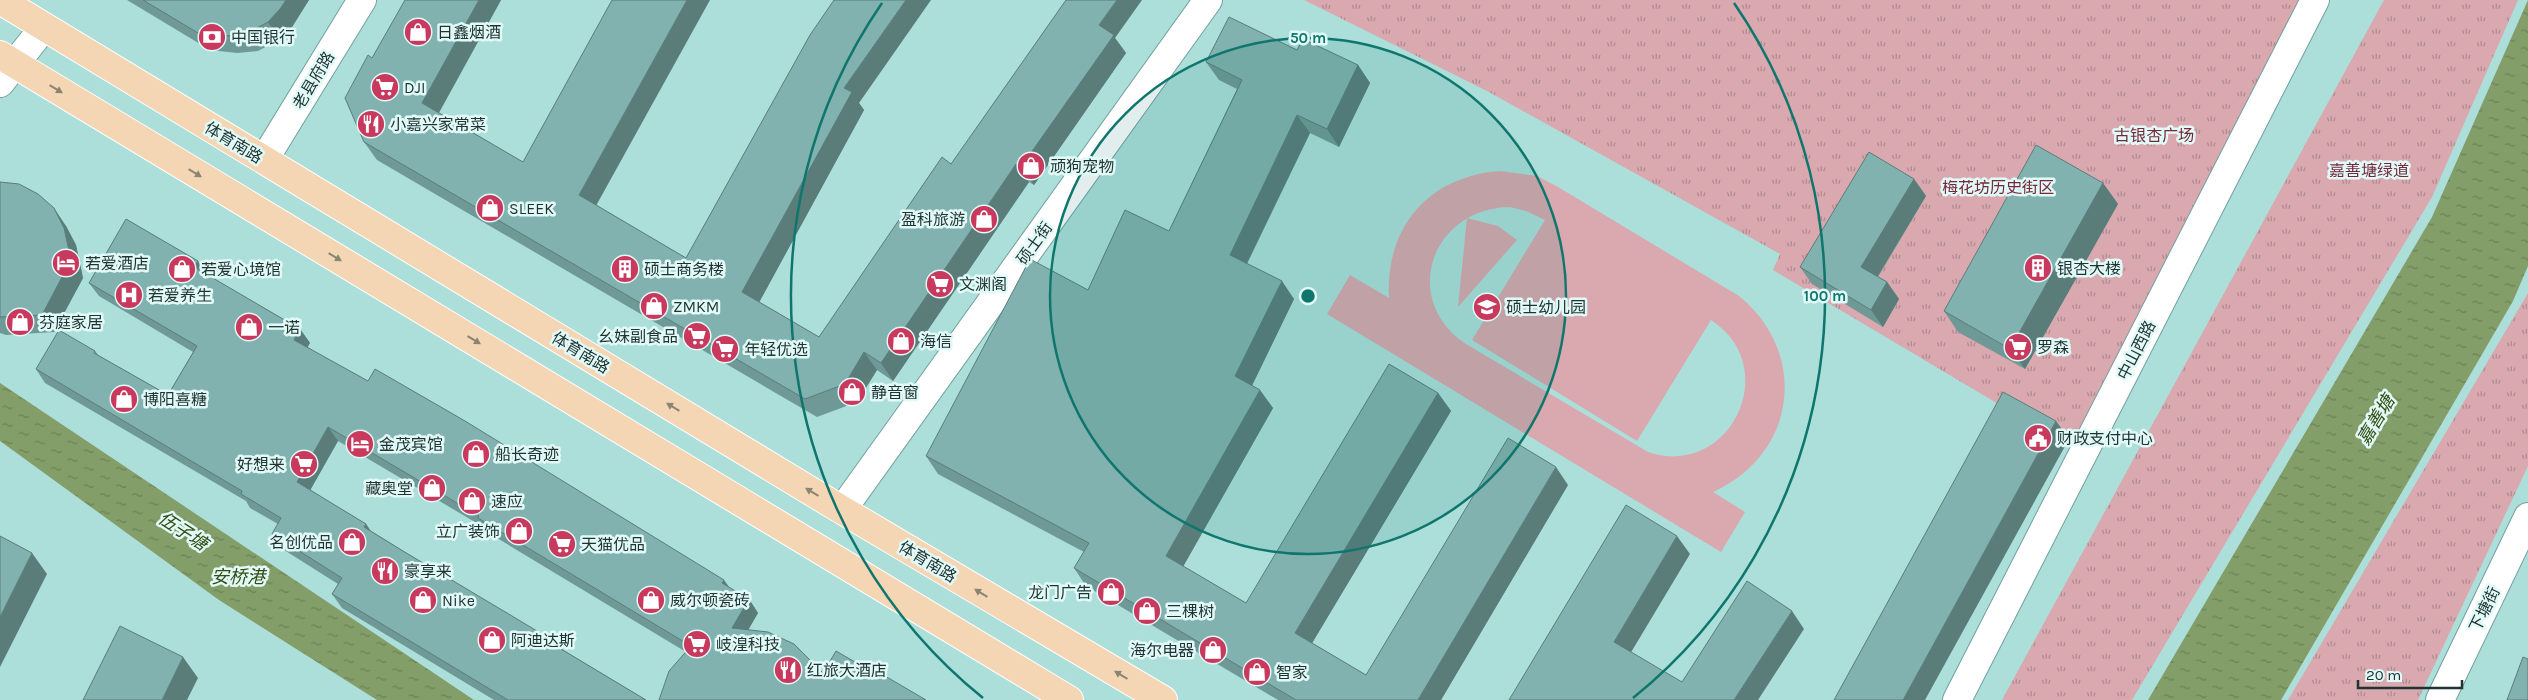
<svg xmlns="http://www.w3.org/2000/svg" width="2528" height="700" viewBox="0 0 2528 700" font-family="Karla,'Noto Sans SC',sans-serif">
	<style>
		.park { fill: url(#park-tufts) }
		.pitch { fill: #d9a9af; fill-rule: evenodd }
		.water { fill: url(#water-ripples) }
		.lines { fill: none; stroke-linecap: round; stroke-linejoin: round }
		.minor-casing { stroke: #71a19e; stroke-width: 30 }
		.major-casing { stroke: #fff; stroke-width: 30 }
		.minor { stroke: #fff; stroke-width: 28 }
		.major { stroke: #f4d6b4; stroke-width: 28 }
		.wall { fill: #6f9996 }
		.shaded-wall { fill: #5a7d7a }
		.building { fill: #81b2af; stroke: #5a7d7a }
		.oneway { fill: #8a8472 }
		.ring { fill: none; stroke: #0f766e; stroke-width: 2.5 }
		.labels { text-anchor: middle; stroke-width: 5; stroke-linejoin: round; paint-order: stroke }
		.poi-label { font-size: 16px; fill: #1f3331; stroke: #e1faf8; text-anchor: start }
		.street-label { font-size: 16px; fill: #1f3331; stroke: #e1faf8 }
		.park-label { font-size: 16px; fill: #762839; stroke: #e1faf8 }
		.water-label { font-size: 18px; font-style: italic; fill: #324c12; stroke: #e1faf8 }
		.centre { fill: #0f766e; stroke: #e1faf8; stroke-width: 2.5 }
		.ring-label { font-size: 15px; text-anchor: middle; font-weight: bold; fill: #0f766e; stroke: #e1faf8; stroke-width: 5; stroke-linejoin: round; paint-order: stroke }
	</style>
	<defs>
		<pattern id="park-tufts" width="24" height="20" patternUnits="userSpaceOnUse" patternTransform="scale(1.25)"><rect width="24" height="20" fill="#d9a9af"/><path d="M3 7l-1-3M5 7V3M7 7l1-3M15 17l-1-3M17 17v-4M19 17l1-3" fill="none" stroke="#af8a8f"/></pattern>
		<pattern id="water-ripples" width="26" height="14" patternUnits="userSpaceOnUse" patternTransform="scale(1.25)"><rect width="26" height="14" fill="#839e69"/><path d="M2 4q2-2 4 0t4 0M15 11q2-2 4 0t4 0" fill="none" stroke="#6b8157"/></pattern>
	</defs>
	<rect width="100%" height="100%" fill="#acdeda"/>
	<path class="park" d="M1304,0H2301L2078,444L2005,408L1773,270L1780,254L1487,91Z
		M2384,0H2518L2432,197L2132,700H2002Z
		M2528,293V466L2418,700H2288Z"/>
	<path class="pitch" d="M1500,171L1537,176L1558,187L1739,296C1810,354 1796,455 1713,492L1745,512L1721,552L1327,314L1350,275L1389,298C1385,227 1429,176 1500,171ZM1510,207L1526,211L1545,220L1472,340L1637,441L1711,320C1784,367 1730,480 1648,452L1466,344C1399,299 1432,208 1510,207Z
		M1467,218L1498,226L1517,240L1458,307Z"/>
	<path class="water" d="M2528,0V266L2513,301L2281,700H2148L2432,217Z
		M0,383L474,700H377L219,600L0,441Z"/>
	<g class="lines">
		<defs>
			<path id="minor" d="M0,83L44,27
				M264,160L362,0
				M842,510L1208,0
				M1957,700L2315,0
				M2440,700L2528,517"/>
			<path id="major" d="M0,0L842,510L1163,700
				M0,55L1069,700"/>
		</defs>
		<use href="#minor" class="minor-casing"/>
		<use href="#major" class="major-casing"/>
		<use href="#minor" class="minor"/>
		<use href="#major" class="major"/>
	</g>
	<path class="wall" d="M127,0H309L292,27L280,39L258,51L237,53L210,50Z
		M405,0H501L439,113L686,258L859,103L864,110L759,302L819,337L951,164L1115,38L1126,53L1034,185L1029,182L893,381L877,370L857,402L817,417L377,160L364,142Z
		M1297,50L1358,65L1370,83L1339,147L1310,133L1247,264L1294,299L1252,385L1273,408L1183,566L1246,603L1438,393L1451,411L1312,643L1366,675L1568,485L1441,700H1278L1086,586L1074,568L1084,552L938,474L926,456L1088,290L1169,231L1237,89L1219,80L1206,62Z
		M1914,179L1926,196L1878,277L1887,282L1899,299L1883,327L1812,284L1800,267Z
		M0,182L66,226L76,245L83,278L54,332L6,335L0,333Z
		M2103,183L2118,204L2025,369L1958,332L1944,311Z
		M207,275L300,329L310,343L307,347L749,599L758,613L748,629L823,673L867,669L926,700L686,652L487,532L485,528L338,441L310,490L366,524L371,531L550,642L646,700H494L342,608L332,594L338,584L281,548L272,534L278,524L250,508L246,501L45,383L36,369L95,351L99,356L168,395L193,352L99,296L89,283Z"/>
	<path class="shaded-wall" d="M286,0H309L292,27L280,39L268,22Z
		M479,0H501L434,121L422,103Z
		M687,0H710L592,213L579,195Z
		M906,0H931L859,103L864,110L755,310L742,292L844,88Z
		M1117,0H1142L1115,38L1126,53L1034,185L1021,167L1099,25Z
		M1358,65L1370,83L1339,147L1327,129Z
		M1297,115L1310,133L1242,273L1230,255Z
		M1016,164L1029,182L893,381L881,363Z
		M1914,179L1926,196L1873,284L1861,267Z
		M2103,183L2118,204L2025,369L2010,349Z
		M54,208L66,226L76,245L83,278L54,332L42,315Z
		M198,261L207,275L194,267Z
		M1282,281L1294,299L1248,394L1235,376Z
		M1887,282L1899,299L1883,327L1871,310Z
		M300,329L310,343L304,353L294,340Z
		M864,352L877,370L857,402L845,384Z
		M1260,390L1273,408L1179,574L1166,556Z
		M1438,393L1451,411L1308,650L1295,633Z
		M2056,421L2069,439L1925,700H1903Z
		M328,427L338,441L307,496L297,482Z
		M1556,467L1568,485L1441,700H1418Z
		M366,524L375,538L364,527Z
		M1677,536L1690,554L1627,659L1614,642Z
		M32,553L47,574L0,667V617Z
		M724,580L734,594L722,583Z
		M749,599L758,613L742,641L732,628Z
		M1792,611L1804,629L1758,700H1734Z
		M183,657L198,678L187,700H162Z"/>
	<path class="building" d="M143,0H286L280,9L268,22L246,34L225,36L198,33Z
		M405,0H479L422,103L523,162L612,0H687L579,195L686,258L810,35L834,0H906L844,88L852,92L742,292L819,337L942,157L951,164L1066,0H1117L1099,25L1114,35L1021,167L1016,164L881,363L864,352L845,384L805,399L364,142L345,98L368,55L372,58Z
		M1229,17L1297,50L1303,39L1358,65L1327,129L1297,115L1230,255L1282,281L1235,376L1260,390L1166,556L1246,603L1389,364L1438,393L1295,633L1366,675L1508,438L1556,467L1418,700H1296L1074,568L1089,543L926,456L1030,259L1088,290L1125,210L1169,231L1242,80L1206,62Z
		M2036,145L2103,183L2010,349L1944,311Z
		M1869,152L1914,179L1861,267L1887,282L1871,310L1800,267Z
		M0,182L19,184L38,194L54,208L64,228L71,260L42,315L0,317Z
		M126,219L198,261L194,267L300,329L294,340L368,381L375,369L465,421L724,580L722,583L749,599L732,628L768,632L794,644L823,673L836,651L867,669L868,666L926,700H659L669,671L691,646L478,518L479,516L328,427L297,482L366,524L364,527L403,551L512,616L547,637L546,640L646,700H508L332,594L342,578L272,534L281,518L241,494L242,491L36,369L59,330L95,351L94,353L168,395L197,346L89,283Z
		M2003,392L2056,421L1903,700H1834Z
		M1626,505L1677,536L1614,642L1682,682L1747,581L1792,611L1734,700H1509Z
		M0,536L32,553L0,617Z
		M120,626L183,657L162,700H83Z
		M2523,657L2528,659V700H2507Z"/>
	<defs><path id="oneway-solid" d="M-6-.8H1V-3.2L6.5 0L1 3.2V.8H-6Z" transform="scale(1.25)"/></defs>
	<g class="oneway">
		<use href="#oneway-solid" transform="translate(56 89) rotate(31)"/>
		<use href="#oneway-solid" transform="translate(195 173) rotate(31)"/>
		<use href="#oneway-solid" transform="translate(335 257) rotate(31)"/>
		<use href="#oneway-solid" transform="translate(474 340) rotate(31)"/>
		<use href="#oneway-solid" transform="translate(673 407) rotate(-149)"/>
		<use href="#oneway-solid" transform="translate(812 492) rotate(-149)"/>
		<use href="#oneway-solid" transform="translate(981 593) rotate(-149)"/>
		<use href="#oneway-solid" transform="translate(1121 675) rotate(-149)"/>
	</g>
	<circle cx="1308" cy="296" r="258" fill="#0f766e" fill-opacity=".12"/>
	<g class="ring">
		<circle cx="1308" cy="296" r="258"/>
		<path d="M983 698A517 517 0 0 1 882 3M1734 3A517 517 0 0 1 1633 698"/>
	</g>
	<defs>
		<symbol id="shop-disc" viewBox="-11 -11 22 22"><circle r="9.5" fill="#c8395d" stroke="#e1faf8"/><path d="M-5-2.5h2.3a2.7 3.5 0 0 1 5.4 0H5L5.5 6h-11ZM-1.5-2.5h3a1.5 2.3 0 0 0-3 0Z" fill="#fff"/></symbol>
		<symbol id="bank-disc" viewBox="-11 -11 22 22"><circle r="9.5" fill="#c8395d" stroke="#e1faf8"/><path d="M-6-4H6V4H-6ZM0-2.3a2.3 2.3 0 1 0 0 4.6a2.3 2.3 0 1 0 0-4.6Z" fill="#fff"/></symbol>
		<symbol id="supermarket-disc" viewBox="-11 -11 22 22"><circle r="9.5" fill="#c8395d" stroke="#e1faf8"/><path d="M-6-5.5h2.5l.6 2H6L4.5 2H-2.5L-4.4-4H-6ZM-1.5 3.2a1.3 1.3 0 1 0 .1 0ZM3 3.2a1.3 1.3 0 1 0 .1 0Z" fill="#fff"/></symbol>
		<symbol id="restaurant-disc" viewBox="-11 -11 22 22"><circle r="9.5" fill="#c8395d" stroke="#e1faf8"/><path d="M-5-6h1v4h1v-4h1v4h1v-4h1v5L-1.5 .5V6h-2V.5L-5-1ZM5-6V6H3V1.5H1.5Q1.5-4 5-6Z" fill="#fff"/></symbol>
		<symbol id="hotel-disc" viewBox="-11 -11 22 22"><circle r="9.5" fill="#c8395d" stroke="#e1faf8"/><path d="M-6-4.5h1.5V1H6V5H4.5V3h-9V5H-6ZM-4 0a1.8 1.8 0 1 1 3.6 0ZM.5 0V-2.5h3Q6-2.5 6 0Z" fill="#fff"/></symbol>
		<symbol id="building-disc" viewBox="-11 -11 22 22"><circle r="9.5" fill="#c8395d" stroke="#e1faf8"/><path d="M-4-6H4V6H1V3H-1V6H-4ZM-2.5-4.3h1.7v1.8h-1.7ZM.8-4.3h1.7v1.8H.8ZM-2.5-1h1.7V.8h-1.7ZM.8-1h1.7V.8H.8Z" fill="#fff"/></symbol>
		<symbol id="hospital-disc" viewBox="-11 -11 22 22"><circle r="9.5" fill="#c8395d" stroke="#e1faf8"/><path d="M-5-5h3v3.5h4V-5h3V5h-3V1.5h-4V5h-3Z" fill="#fff"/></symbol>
		<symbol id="school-disc" viewBox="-11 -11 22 22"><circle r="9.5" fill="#c8395d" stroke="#e1faf8"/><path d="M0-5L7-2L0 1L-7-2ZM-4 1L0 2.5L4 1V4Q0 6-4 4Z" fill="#fff"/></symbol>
		<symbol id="civic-disc" viewBox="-11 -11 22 22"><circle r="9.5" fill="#c8395d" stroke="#e1faf8"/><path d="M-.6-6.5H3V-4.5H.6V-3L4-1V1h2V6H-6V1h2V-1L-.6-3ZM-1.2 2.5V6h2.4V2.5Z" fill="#fff"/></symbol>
	</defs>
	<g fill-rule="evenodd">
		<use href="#shop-disc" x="402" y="16" width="32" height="32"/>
		<use href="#bank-disc" x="196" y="21" width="32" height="32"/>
		<use href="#supermarket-disc" x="369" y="71" width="32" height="32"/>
		<use href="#restaurant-disc" x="355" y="108" width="32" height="32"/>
		<use href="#shop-disc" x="1015" y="150" width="32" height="32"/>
		<use href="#shop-disc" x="474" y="192" width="32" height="32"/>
		<use href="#shop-disc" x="968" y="203" width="32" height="32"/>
		<use href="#hotel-disc" x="50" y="247" width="32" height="32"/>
		<use href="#building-disc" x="2022" y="252" width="32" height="32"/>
		<use href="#shop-disc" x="166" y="253" width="32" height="32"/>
		<use href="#building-disc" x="609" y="253" width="32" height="32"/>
		<use href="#supermarket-disc" x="924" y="268" width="32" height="32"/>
		<use href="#hospital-disc" x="113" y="279" width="32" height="32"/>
		<use href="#shop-disc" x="638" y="290" width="32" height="32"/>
		<use href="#school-disc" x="1471" y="291" width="32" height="32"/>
		<use href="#shop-disc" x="4" y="306" width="32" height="32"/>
		<use href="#shop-disc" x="233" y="311" width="32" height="32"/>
		<use href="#supermarket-disc" x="681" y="320" width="32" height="32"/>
		<use href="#shop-disc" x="885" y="325" width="32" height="32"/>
		<use href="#supermarket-disc" x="2002" y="331" width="32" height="32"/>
		<use href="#supermarket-disc" x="709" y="333" width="32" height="32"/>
		<use href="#shop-disc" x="836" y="376" width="32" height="32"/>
		<use href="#shop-disc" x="108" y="383" width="32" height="32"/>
		<use href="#civic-disc" x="2022" y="422" width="32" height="32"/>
		<use href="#hotel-disc" x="344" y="428" width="32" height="32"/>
		<use href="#shop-disc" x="460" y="438" width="32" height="32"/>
		<use href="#supermarket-disc" x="288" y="448" width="32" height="32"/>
		<use href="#shop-disc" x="416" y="472" width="32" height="32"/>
		<use href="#shop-disc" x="456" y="485" width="32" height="32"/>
		<use href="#shop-disc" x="503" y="515" width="32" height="32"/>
		<use href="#shop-disc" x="336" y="526" width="32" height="32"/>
		<use href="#supermarket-disc" x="546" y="528" width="32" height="32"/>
		<use href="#restaurant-disc" x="369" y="555" width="32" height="32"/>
		<use href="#shop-disc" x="1095" y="576" width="32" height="32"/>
		<use href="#shop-disc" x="407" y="584" width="32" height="32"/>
		<use href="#shop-disc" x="635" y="584" width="32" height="32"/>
		<use href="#shop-disc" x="1131" y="595" width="32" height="32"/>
		<use href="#shop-disc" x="476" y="624" width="32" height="32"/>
		<use href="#supermarket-disc" x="681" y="628" width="32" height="32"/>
		<use href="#shop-disc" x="1197" y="634" width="32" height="32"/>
		<use href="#restaurant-disc" x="772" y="654" width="32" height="32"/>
		<use href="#shop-disc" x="1241" y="656" width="32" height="32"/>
	</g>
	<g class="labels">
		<g class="poi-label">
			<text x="437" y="38">日鑫烟酒</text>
			<text x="231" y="43">中国银行</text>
			<text x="404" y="93">DJI</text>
			<text x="390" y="130">小嘉兴家常菜</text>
			<text x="1050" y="172">顽狗宠物</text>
			<text x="509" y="214">SLEEK</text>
			<text x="965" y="225" text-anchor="end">盈科旅游</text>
			<text x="85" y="269">若爱酒店</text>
			<text x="2057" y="274">银杏大楼</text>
			<text x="201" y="275">若爱心境馆</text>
			<text x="644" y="275">硕士商务楼</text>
			<text x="959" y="290">文渊阁</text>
			<text x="148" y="301">若爱养生</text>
			<text x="673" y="312">ZMKM</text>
			<text x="1506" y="313">硕士幼儿园</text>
			<text x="39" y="328">芬庭家居</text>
			<text x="268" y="333">一诺</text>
			<text x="678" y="342" text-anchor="end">幺妹副食品</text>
			<text x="920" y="347">海信</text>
			<text x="2037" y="353">罗森</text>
			<text x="744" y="355">年轻优选</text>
			<text x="871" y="398">静音窗</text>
			<text x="143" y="405">博阳喜糖</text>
			<text x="2057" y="444">财政支付中心</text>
			<text x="379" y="450">金茂宾馆</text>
			<text x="495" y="460">船长奇迹</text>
			<text x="285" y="470" text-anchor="end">好想来</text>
			<text x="413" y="494" text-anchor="end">藏奥堂</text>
			<text x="491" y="507">速应</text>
			<text x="500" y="537" text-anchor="end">立广装饰</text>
			<text x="333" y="548" text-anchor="end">名创优品</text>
			<text x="581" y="550">天猫优品</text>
			<text x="404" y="577">豪享来</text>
			<text x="1092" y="598" text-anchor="end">龙门广告</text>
			<text x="442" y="606">Nike</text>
			<text x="670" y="606">威尔顿瓷砖</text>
			<text x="1166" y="617">三棵树</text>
			<text x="511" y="646">阿迪达斯</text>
			<text x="716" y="650">岐湟科技</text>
			<text x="1194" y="656" text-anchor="end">海尔电器</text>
			<text x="807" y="676">红旅大酒店</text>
			<text x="1276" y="678">智家</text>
		</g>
		<g class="street-label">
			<text transform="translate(313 80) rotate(-59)" y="6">老县府路</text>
			<text transform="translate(234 142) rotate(31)" y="6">体育南路</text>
			<text transform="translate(1034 243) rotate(-54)" y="6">硕士街</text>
			<text transform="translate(2136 350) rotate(-63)" y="6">中山西路</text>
			<text transform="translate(581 352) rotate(31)" y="6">体育南路</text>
			<text transform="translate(928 561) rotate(31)" y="6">体育南路</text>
			<text transform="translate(2484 609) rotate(-64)" y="6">下塘街</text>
		</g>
		<g class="park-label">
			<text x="2154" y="141">古银杏广场</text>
			<text x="2369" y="176">嘉善塘绿道</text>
			<text x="1998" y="193">梅花坊历史街区</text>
		</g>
		<g class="water-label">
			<text transform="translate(2376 420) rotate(-59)" y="6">嘉善塘</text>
			<text transform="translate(183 531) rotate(33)" y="6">伍子塘</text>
			<text x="238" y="583">安桥港</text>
		</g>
	</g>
	<circle cx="1308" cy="296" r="8" class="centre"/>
	<g class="ring-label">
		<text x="1308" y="43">50 m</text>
		<text x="1825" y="301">100 m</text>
	</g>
	<path d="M2358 680v8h104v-8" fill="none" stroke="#1f3331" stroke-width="2.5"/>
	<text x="2366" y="680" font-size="15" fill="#1f3331" stroke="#e1faf8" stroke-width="4" paint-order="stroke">20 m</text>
</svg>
